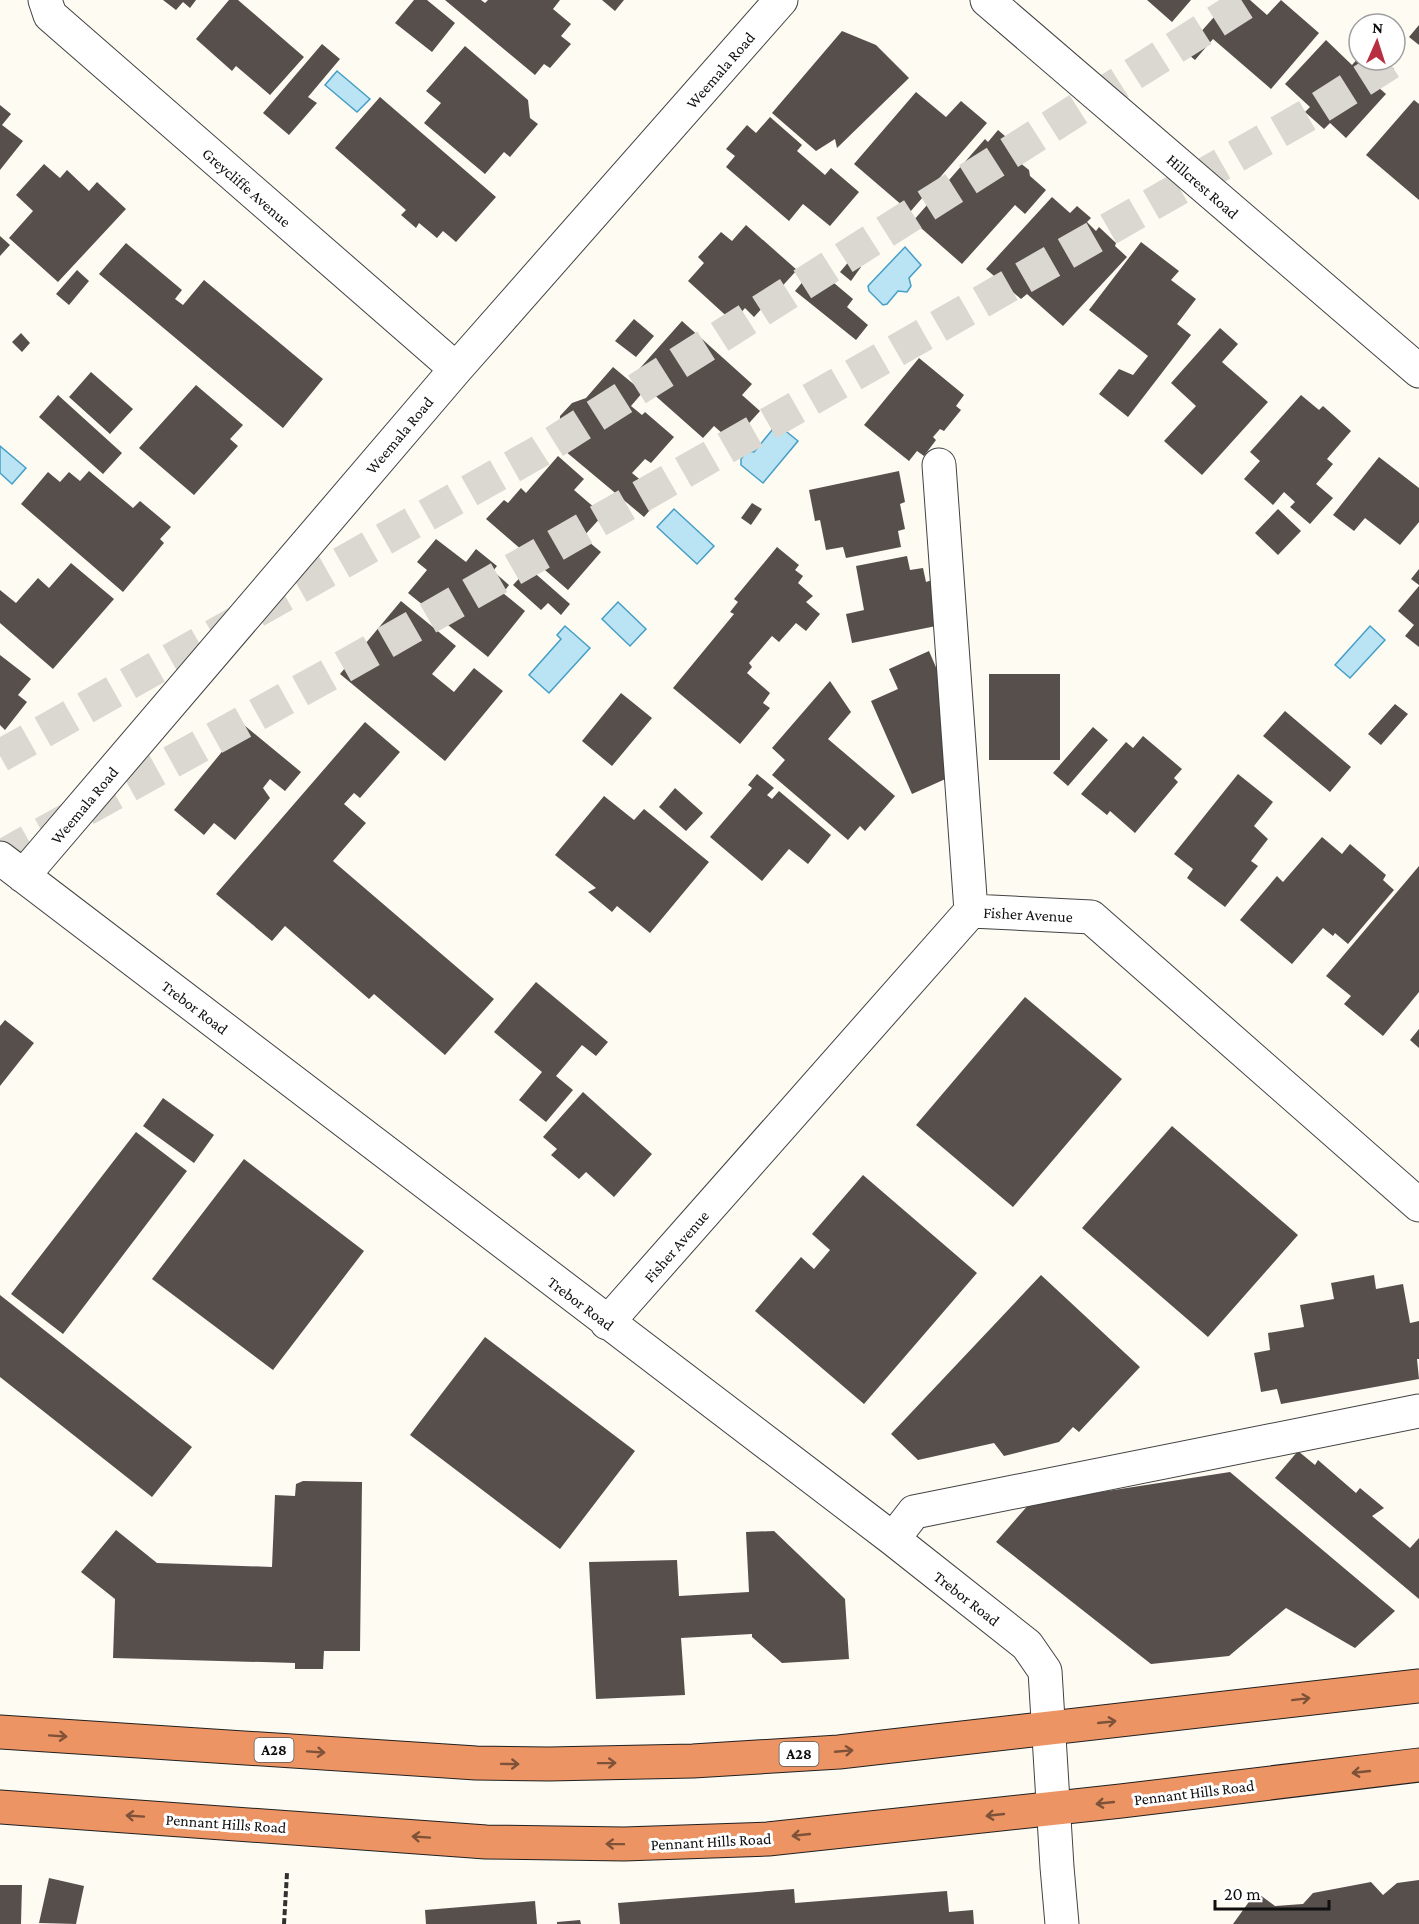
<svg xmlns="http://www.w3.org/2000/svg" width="1419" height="1924" viewBox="0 0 1419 1924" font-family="'Crimson Pro',serif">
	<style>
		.water { fill: #bae3f3; stroke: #459fc6; stroke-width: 1.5 }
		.building { fill: #574f4c }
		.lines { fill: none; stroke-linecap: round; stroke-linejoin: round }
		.highway-tunnel { stroke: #dad8d0; stroke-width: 33; stroke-dasharray: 33 16; stroke-linecap: butt }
		.minor-casing { stroke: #424242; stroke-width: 35 }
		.highway-casing { stroke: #202020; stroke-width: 35 }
		.path { stroke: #313131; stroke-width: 4; stroke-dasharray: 6 3; stroke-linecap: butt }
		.minor { stroke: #fff; stroke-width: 33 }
		.highway { stroke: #ec9463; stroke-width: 33 }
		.oneway { stroke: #7e5239 }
		.labels { text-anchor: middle; stroke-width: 6; stroke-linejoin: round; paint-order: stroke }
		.shield { fill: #fff; stroke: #575757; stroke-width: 1.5 }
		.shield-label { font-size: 15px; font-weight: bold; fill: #0f0f0f }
		.street-label { font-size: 16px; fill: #0f0f0f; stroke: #fff }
	</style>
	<rect width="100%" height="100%" fill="#fefbf2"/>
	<path class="water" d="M337,71L370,99L357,112L325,85Z
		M905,247L921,265L909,278L911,286L907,292L898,291L887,304L883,305L869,291L868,286Z
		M777,424L798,441L763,483L741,465V459L747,451L754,452Z
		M0,446L26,468L12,484L0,473Z
		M674,509L714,546L697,564L657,527Z
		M618,602L646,629L630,646L602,619Z
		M565,626L590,648L549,693L529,675L561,639L557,635Z
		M1370,626L1385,640L1350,678L1335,665Z"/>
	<path class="building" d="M163,0H196L190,8L183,2L176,10Z
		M229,0H238L304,57L270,95L236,66L232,71L196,39Z
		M414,0H427L455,23L432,52L395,23Z
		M445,0H481L485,3L488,0H560L553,9L571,24L561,36L571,44L550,68L544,64L535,75Z
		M602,0H624L615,11Z
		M1147,0H1191L1172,22Z
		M1229,0H1250L1267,15L1281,0L1319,33L1271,89L1213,39L1195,60L1184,51Z
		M1419,25V45L1409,37Z
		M842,31L876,45L909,78L837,148L835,139L816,151L772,113Z
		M1326,40L1352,65L1359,57V60H1384L1394,69L1378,87L1386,94L1346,138L1330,123L1324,129L1305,112L1310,107L1285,84Z
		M322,44L340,59L308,97L317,103L289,135L263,113Z
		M465,46L528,100L530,118L538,124L510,157L504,152L485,174L424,123L441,103L426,91Z
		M916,92L946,117L961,101L987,123L910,212L854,164Z
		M380,97L496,197L456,242L443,231L437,238L419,223L416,228L401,215L406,210L335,148Z
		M1414,100L1419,104V200L1366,155Z
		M0,105L11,114L2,125L23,141L0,170Z
		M770,117L802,145L797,151L825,175L831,168L859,192L830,226L803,204L789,221L726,167L735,156L726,149L747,125L756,133Z
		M998,130L1026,154L1019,162L1029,170L1030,176L1046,190L1025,214L1015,205L962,264L913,221L985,139L988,142Z
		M44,164L60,178L67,170L89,191L97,182L126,209L58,282L9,238L33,211L16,195Z
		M1052,197L1070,213L1077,206L1091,218L1087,222L1096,231L1099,227L1116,243L1115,246L1127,257L1063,326L1027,294L1021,299L986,269Z
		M746,225L797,270L754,317L745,308L733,322L688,281L704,263L698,257L721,232L732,241Z
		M0,236L10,245L0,256Z
		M1141,242L1179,271L1171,280L1196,299L1177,324L1191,335L1128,417L1099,394L1119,369L1133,375L1148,356L1089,310Z
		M126,243L182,290L175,299L183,305L204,280L323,379L283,428L99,274Z
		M851,259L861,267L851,281L840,272Z
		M815,267L853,299L847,307L868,325L856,340L795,291Z
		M77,270L89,281L69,305L56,294Z
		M634,319L654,336L636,357L615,341Z
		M682,321L752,384L742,395L760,411L732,442L714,426L703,438L633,376Z
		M1220,328L1238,344L1222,362L1268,402L1202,475L1164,441L1196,406L1171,383Z
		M21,333L30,343L22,352L12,342Z
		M919,358L964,395L956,406L961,410L944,431L940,429L933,437L936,440L924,456L917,451L909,461L864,425Z
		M613,367L643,392L631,406L642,415L645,412L674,437L651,463L645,459L632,473L661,497L644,517L559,446L560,416L572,403L586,398Z
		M91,372L133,409L110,434L69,397Z
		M196,385L243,425L230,439L238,446L194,495L139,448Z
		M58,395L122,453L103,474L39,417Z
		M1301,395L1319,410L1323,406L1351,431L1327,459L1333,464L1316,484L1333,498L1310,524L1290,507L1295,502L1284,492L1273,505L1244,479L1260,461L1250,452Z
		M558,456L584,479L574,490L603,515L583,537L601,552L568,590L486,519L504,500L508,503L521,488L526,493Z
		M1379,457L1419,488V522L1400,545L1365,518L1354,531L1333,515Z
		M89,471L133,508L140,501L171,527L160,539L164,543L123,592L21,504L48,472L60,482L69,472L80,481Z
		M899,471L905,502L900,504L905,529L898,531L901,547L846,558L843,547L826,550L820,520L815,521L809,490Z
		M752,503L762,509L751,525L741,518Z
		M1278,509L1301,531L1278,555L1255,533Z
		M436,539L466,562L476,549L497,566L493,571L509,585L503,593L525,611L488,657L408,593L427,570L417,562Z
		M777,547L799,565L795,570L803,576L798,583L813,596L806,602L820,614L806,631L796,623L779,642L772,636L749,663L752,667L747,673L770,693L763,703L770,708L740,744L673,688L734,614L730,612L738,602L734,599Z
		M907,556L910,570L923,568L926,582L932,580L941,625L852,643L846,614L864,610L856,566Z
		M71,563L114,599L53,669L0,623V590L16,603L38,578L49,588Z
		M529,568L570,604L561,615L548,603L541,610L513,585Z
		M1419,569V585L1411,579Z
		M1419,586V647L1405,636L1414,625L1398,611Z
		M401,601L456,646L432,674L454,692L474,668L503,691L445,761L340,674Z
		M929,651L953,707L961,772L912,794L871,701L898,689L889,669Z
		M0,655L31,679L18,695L27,702L5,730L0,725Z
		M989,674H1060V760H989Z
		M830,681L851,712L828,739L895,796L865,831L860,826L848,840L772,775L785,760L772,748Z
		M621,693L652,718L612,766L582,741Z
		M1395,704L1408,714L1381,745L1368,734Z
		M1285,711L1351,767L1330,792L1263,736Z
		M365,722L400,752L360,798L354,793L344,804L366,823L333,861L494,999L445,1055L374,994L369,999L285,926L272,941L216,894Z
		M244,725L301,772L285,791L270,779L263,788L270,798L235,840L214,823L204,835L174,810Z
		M1093,727L1108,740L1068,786L1053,773Z
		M1143,736L1182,769L1174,778L1178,782L1135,833L1110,811L1107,815L1081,794L1126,742L1133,748Z
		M757,774L774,788L767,795L772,799L779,791L831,835L808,864L789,849L762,881L710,837L752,788L748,785Z
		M1238,774L1273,802L1254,826L1268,839L1251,861L1258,866L1225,907L1187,878L1193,869L1174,854Z
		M675,788L703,813L686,831L659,807Z
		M604,796L634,820L644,809L709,862L650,933L617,906L612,912L588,892L596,888L555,855Z
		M1322,837L1342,854L1350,844L1386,875L1383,880L1394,890L1348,944L1335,933L1333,936L1323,928L1292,964L1240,920L1277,876L1283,882Z
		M1419,866V992L1383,1036L1344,1004L1351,996L1326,976Z
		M536,982L608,1042L596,1056L582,1045L556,1076L573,1090L546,1122L519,1100L542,1072L494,1032Z
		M1025,997L1122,1079L1013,1207L916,1125Z
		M5,1020L34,1043L0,1086V1026Z
		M1419,1029V1048L1410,1040Z
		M583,1092L652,1154L614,1197L586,1172L579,1179L551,1155L557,1149L543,1137Z
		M163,1098L214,1135L194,1163L143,1126Z
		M1172,1126L1298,1235L1208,1337L1082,1228Z
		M136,1132L187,1171L63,1334L11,1294Z
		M244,1159L364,1251L273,1370L152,1279Z
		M863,1175L977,1273L864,1404L755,1311L801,1257L814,1269L830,1250L812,1234Z
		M1041,1275L1140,1367L1079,1432L1073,1427L1059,1442L1004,1456L994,1443L918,1460L891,1434Z
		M1374,1275L1376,1289L1403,1284L1410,1323L1419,1321V1359H1417L1419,1379L1281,1404L1277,1389L1261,1392L1254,1353L1270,1350L1268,1333L1304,1327L1300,1305L1334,1299L1331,1283Z
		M0,1295L192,1447L152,1497L0,1377Z
		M485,1337L635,1451L560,1549L410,1435Z
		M1298,1451L1315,1465L1318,1460L1356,1493L1360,1488L1384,1508L1372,1516L1410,1548L1419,1538V1599L1275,1478Z
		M1230,1472L1395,1611L1355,1648L1286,1608L1229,1656L1151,1664L996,1542L1030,1503Z
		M303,1481L362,1482L360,1651H324L323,1669H295V1663L113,1658L115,1599L81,1572L116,1530L157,1563L272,1567L275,1495L295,1496L296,1484Z
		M774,1531L845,1599L849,1659L782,1663L752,1637V1634L681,1638L685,1695L596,1699L589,1562L677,1560L679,1596L749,1592L746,1532Z
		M49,1878L84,1886L76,1924L39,1923Z
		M1419,1880V1924H1233L1256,1892L1275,1906L1303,1904L1313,1893L1371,1882L1383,1895L1397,1883Z
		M0,1885H22L21,1924H0Z
		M794,1889L795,1903L947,1891L949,1912L973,1910L974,1924H620L618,1903Z
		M535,1901L537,1924H426L425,1910Z
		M580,1920L581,1924H557V1922Z"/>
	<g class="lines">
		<path class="highway-tunnel" d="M0,756L540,451L1250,0
			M0,857L334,672L1308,115L1395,60"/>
		<defs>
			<path id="minor" d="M45,0L50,15L456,369
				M987,0L1419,371
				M939,465L971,911
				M0,858L893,1539L1027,1645L1045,1671L1057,1867L1062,1924
				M23,876L456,369L781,0
				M607,1323L971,911L1091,917L1419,1205
				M893,1539L914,1512L1419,1411"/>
			<path id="highway" d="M0,1732L476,1763L549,1764L693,1761L839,1752L1419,1686
				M0,1807L486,1842L624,1844L768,1839L1121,1801L1419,1765"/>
		</defs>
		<use href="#minor" class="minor-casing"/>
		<use href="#highway" class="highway-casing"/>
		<path class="path" d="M284,1924L287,1873"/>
		<use href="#minor" class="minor"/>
		<use href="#highway" class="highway"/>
	</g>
	<defs><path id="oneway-shaft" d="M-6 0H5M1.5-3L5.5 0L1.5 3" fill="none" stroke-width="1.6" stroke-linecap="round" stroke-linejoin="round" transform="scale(1.5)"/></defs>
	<g class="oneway">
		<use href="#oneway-shaft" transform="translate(1301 1699) rotate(-7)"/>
		<use href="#oneway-shaft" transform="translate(1107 1722) rotate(-6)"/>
		<use href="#oneway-shaft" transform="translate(58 1736) rotate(4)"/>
		<use href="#oneway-shaft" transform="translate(844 1751) rotate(-5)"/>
		<use href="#oneway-shaft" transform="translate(316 1752) rotate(4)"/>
		<use href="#oneway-shaft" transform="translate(607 1763) rotate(-1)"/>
		<use href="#oneway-shaft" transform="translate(510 1764) rotate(1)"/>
		<use href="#oneway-shaft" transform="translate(1361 1772) rotate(174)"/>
		<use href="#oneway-shaft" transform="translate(1105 1803) rotate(174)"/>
		<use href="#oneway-shaft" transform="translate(995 1815) rotate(174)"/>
		<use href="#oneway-shaft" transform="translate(135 1816) rotate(-176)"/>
		<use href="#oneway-shaft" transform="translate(801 1835) rotate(174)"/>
		<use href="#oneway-shaft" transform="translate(421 1837) rotate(-176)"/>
		<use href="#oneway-shaft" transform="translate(615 1844) rotate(-179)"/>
	</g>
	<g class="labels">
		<g class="shield">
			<rect x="254.5" y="1738" width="39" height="24" rx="4.5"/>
			<rect x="779.5" y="1742" width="39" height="24" rx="4.5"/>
		</g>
		<g class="shield-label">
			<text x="274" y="1755">A28</text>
			<text x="799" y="1759">A28</text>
		</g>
		<g class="street-label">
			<text transform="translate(720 70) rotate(-49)" y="6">Weemala Road</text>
			<text transform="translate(1203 186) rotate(41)" y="6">Hillcrest Road</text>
			<text transform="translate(247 187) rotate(41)" y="6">Greycliffe Avenue</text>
			<text transform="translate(399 435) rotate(-50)" y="6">Weemala Road</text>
			<text transform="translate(84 805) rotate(-50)" y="6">Weemala Road</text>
			<text transform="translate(1028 914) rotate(3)" y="6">Fisher Avenue</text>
			<text transform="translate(195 1007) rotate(37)" y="6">Trebor Road</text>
			<text transform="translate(676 1246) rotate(-49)" y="6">Fisher Avenue</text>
			<text transform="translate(581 1303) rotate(37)" y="6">Trebor Road</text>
			<text transform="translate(967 1598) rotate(38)" y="6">Trebor Road</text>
			<text transform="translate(1194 1792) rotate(-7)" y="6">Pennant Hills Road</text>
			<text transform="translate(226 1823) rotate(4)" y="6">Pennant Hills Road</text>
			<text transform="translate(711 1841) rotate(-3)" y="6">Pennant Hills Road</text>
		</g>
	</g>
	<g transform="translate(1377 42) rotate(3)"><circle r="28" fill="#ffffff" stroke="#9f9f9f" stroke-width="1.5"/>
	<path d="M0-4.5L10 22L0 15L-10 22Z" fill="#b82f42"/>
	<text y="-9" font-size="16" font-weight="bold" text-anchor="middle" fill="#0f0f0f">N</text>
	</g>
	<path d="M1215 1900v9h114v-9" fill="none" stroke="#0f0f0f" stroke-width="3"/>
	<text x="1224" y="1900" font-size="18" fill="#0f0f0f" stroke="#ffffff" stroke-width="4.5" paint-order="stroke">20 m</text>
</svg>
